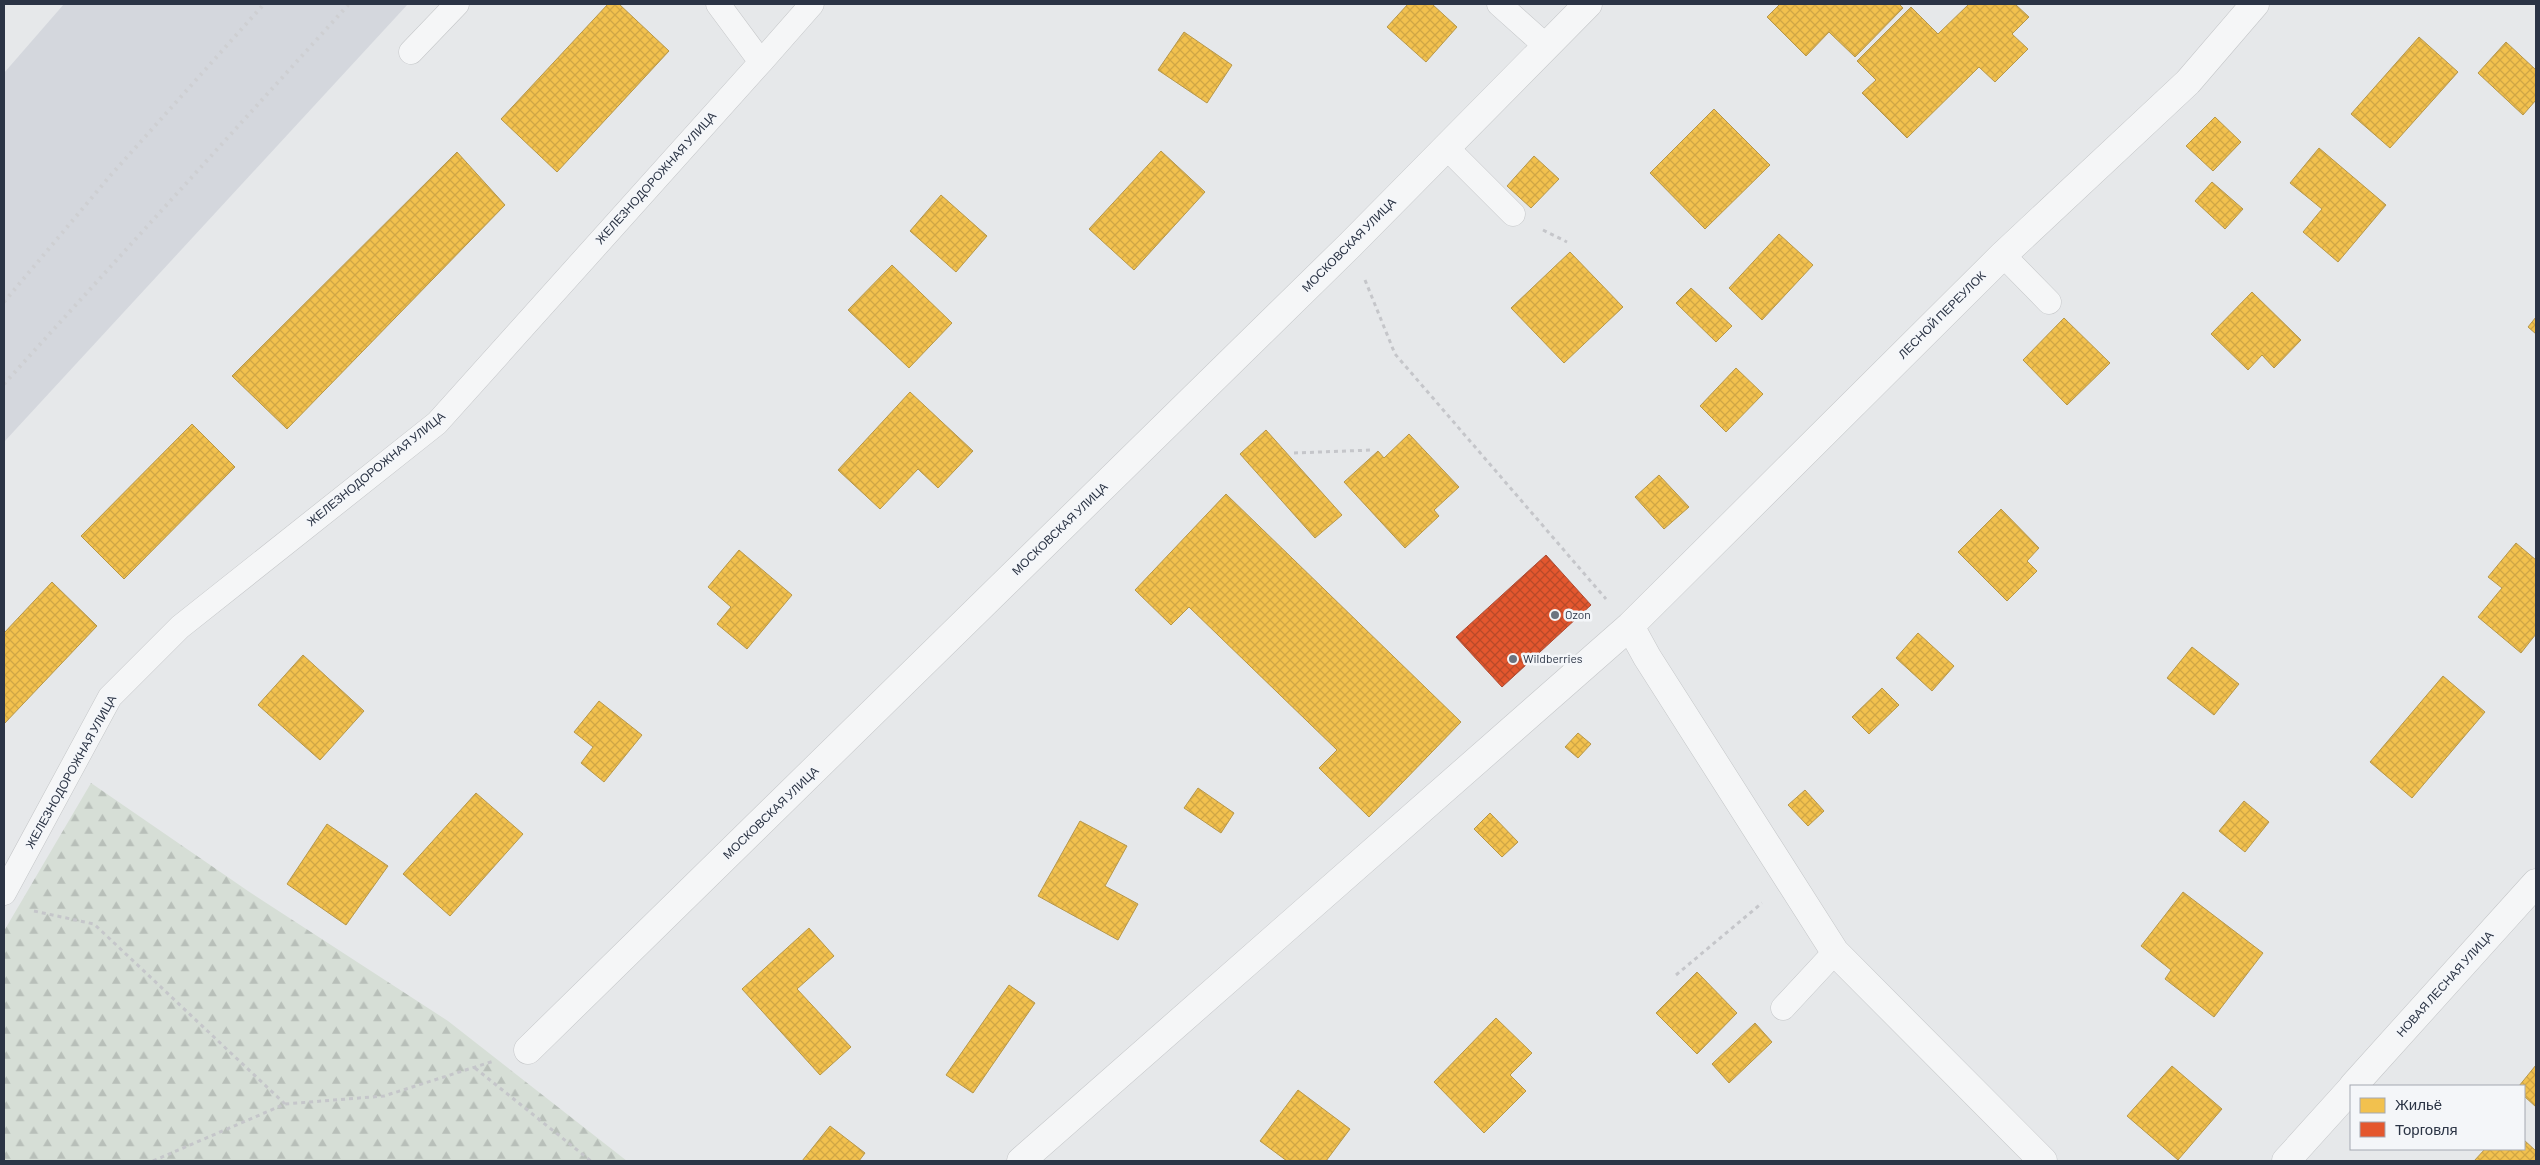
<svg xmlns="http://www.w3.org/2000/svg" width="2540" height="1165" viewBox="0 0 2540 1165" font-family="Barlow,sans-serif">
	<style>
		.built { fill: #d4d7dd }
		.forest { fill: url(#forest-firs) }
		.homes { fill: url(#homes-cross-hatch); stroke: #b6974b }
		.shops { fill: url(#shops-cross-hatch); stroke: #ac4c35 }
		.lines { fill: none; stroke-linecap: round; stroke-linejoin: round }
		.service-casing { stroke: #c4c6c8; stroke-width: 25 }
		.minor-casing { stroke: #c4c6c8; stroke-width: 29 }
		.path { stroke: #c5c6ca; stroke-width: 3; stroke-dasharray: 4 4; stroke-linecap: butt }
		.service { stroke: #f5f6f7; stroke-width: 24 }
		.minor { stroke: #f5f6f7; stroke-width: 28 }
		.rail { stroke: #cecfd2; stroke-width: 4; stroke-dasharray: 2.5 5; stroke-linecap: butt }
		.poi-dot { fill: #6c737f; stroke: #f4f6f9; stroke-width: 2 }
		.labels { text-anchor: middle; stroke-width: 5; stroke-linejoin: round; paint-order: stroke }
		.street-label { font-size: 12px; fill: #2b3445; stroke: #f4f6f9 }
		.poi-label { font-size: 12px; fill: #2b3445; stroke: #f4f6f9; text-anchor: start }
	</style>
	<defs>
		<pattern id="forest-firs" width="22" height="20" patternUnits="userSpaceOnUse" patternTransform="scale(1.25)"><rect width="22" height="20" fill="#d6ded6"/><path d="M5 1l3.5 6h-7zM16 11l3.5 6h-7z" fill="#b8bfb9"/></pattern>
		<pattern id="homes-cross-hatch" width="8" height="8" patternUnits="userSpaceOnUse" patternTransform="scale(1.25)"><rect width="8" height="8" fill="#f2c14e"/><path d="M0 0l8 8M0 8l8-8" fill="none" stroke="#d0a645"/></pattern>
		<pattern id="shops-cross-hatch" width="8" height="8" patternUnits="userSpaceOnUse" patternTransform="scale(1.25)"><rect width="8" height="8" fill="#e4572e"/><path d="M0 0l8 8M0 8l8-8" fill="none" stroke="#b94929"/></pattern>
	</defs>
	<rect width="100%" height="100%" fill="#e6e8ea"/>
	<path class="built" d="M64,4H408L4,442V73Z"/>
	<path class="forest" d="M91,783L248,891L448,1021L627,1161H4V931Z"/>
	<path class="homes" d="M608,4H619L669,51L557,172L501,119Z
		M1408,4H1432L1457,27L1426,62L1387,27Z
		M1780,4H1899L1903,8L1855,57L1829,32L1806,56L1767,17Z
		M1969,4H2015L2029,17L2012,34L2028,49L1995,82L1979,67L1907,138L1862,93L1876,80L1857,61L1911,7L1938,34Z
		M1184,32L1232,65L1207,103L1158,70Z
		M2419,37L2458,72L2390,148L2351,114Z
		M2506,42L2536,70V100L2523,115L2478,73Z
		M1714,109L1770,165L1705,229L1650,173Z
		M2215,117L2241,142L2213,171L2186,146Z
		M2319,148L2386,205L2338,262L2303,232L2322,209L2290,183Z
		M1161,151L1205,192L1134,270L1089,229Z
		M457,152L505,205L287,429L232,376Z
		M1534,156L1559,179L1531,208L1507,186Z
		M2212,182L2243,209L2225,229L2195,201Z
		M941,195L987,236L956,272L910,231Z
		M1779,234L1813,265L1762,320L1729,288Z
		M1570,252L1623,307L1564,363L1511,308Z
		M892,265L952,323L909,368L848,310Z
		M1691,288L1732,326L1716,342L1676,303Z
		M2252,292L2301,340L2274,368L2262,355L2248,370L2211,334Z
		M2536,317V334L2528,327Z
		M2064,318L2110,363L2067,405L2023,360Z
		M1736,368L1763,394L1726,432L1700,406Z
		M910,392L973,451L938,488L918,469L880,509L838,470Z
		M192,424L235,467L124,579L81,536Z
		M1266,430L1342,515L1315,538L1240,454Z
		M1409,434L1459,487L1434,510L1439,516L1405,548L1344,482L1378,451L1384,458Z
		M1659,475L1689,507L1664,529L1635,497Z
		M1226,494L1461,722L1369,817L1319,768L1337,750L1189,607L1171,625L1135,590Z
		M2001,509L2039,548L2027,561L2037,571L2007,601L1958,552Z
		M2516,543L2536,560V634L2521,653L2478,617L2502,588L2488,577Z
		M739,550L792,595L747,649L717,624L731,607L708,587Z
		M52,582L97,626L4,724V633Z
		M1918,633L1954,666L1932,691L1896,658Z
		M2192,647L2239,684L2214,715L2167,678Z
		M303,655L364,711L320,760L258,705Z
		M2443,676L2485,712L2412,798L2370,762Z
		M1882,688L1899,705L1869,734L1852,717Z
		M599,701L642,735L604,782L581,763L593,747L574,732Z
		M1578,733L1591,744L1578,758L1565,747Z
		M1198,788L1234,813L1221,833L1184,808Z
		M1805,790L1824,811L1808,826L1788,805Z
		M476,793L523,834L450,916L403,874Z
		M2244,801L2269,822L2245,852L2219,831Z
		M1490,813L1518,842L1502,857L1474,829Z
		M1080,821L1127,846L1105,886L1138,904L1118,940L1038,896Z
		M327,824L388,866L346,925L287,884Z
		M2183,892L2263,953L2214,1017L2165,979L2171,970L2141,946Z
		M809,928L834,956L797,989L851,1047L820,1075L742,989Z
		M1697,972L1737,1013L1697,1054L1656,1013Z
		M1009,985L1035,1003L973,1093L946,1075Z
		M1496,1018L1532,1053L1510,1075L1526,1091L1484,1133L1434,1082Z
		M1755,1023L1772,1042L1729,1083L1712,1064Z
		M2536,1065V1107L2524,1096V1086H2519Z
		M2172,1066L2222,1109L2178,1160L2127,1116Z
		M1298,1090L1350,1129L1326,1161H1287L1260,1141Z
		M830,1126L865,1153L859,1161H802Z
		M2524,1140L2536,1151V1161H2474L2485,1149H2524Z"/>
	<path class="shops" d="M1546,555L1591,605L1502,687L1456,637Z"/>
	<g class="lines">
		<defs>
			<path id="service" d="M1499,4L1546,46
				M411,52L457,4
				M761,62L812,4
				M1447,148L1513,214
				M2003,255L2049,302
				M4,893L110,697L180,627L437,423L761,62L718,4
				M1783,1008L1835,952"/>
			<path id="minor" d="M1630,626L1647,657L1835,952L2043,1161
				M528,1050L1350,245L1588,4
				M2353,1086L2536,883
				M1021,1161L1630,626L2003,255L2188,82L2255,4
				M2286,1161L2351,1089"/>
		</defs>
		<use href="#service" class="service-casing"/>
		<use href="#minor" class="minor-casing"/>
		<path class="path" d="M1543,230L1567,242
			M1365,280L1395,354L1606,599
			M1294,453L1372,450
			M34,911L94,924L285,1104
			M1676,975L1762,903
			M475,1068L591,1161
			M153,1161L285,1104L384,1096L494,1061"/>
		<use href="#service" class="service"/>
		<use href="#minor" class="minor"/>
		<path class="rail" d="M4,302L110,176L264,4
			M4,384L349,4"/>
	</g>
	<g class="poi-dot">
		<circle cx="1555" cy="615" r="5"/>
		<circle cx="1513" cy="659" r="5"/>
	</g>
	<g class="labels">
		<g class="street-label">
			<text transform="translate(656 178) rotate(-48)" y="4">ЖЕЛЕЗНОДОРОЖНАЯ УЛИЦА</text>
			<text transform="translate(1349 245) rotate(-45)" y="4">МОСКОВСКАЯ УЛИЦА</text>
			<text transform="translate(1942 315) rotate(-45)" y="4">ЛЕСНОЙ ПЕРЕУЛОК</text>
			<text transform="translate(376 469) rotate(-39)" y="4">ЖЕЛЕЗНОДОРОЖНАЯ УЛИЦА</text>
			<text transform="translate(1060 529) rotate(-44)" y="4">МОСКОВСКАЯ УЛИЦА</text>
			<text transform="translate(71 772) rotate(-61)" y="4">ЖЕЛЕЗНОДОРОЖНАЯ УЛИЦА</text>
			<text transform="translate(771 813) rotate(-44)" y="4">МОСКОВСКАЯ УЛИЦА</text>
			<text transform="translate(2445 984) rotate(-48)" y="4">НОВАЯ ЛЕСНАЯ УЛИЦА</text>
		</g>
		<g class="poi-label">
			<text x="1565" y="619">Ozon</text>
			<text x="1523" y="663">Wildberries</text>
		</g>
	</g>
	<rect width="2540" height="1165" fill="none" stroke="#2b3445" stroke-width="10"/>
	<rect x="2350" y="1085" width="175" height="65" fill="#f4f6f9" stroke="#a4a8b1"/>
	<rect x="2360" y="1098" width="25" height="15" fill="#f2c14e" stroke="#a4a8b1"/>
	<text x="2395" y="1110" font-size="15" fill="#2b3445">Жильё</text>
	<rect x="2360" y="1122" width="25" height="15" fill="#e4572e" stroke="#a4a8b1"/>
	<text x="2395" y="1135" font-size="15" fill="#2b3445">Торговля</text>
</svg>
